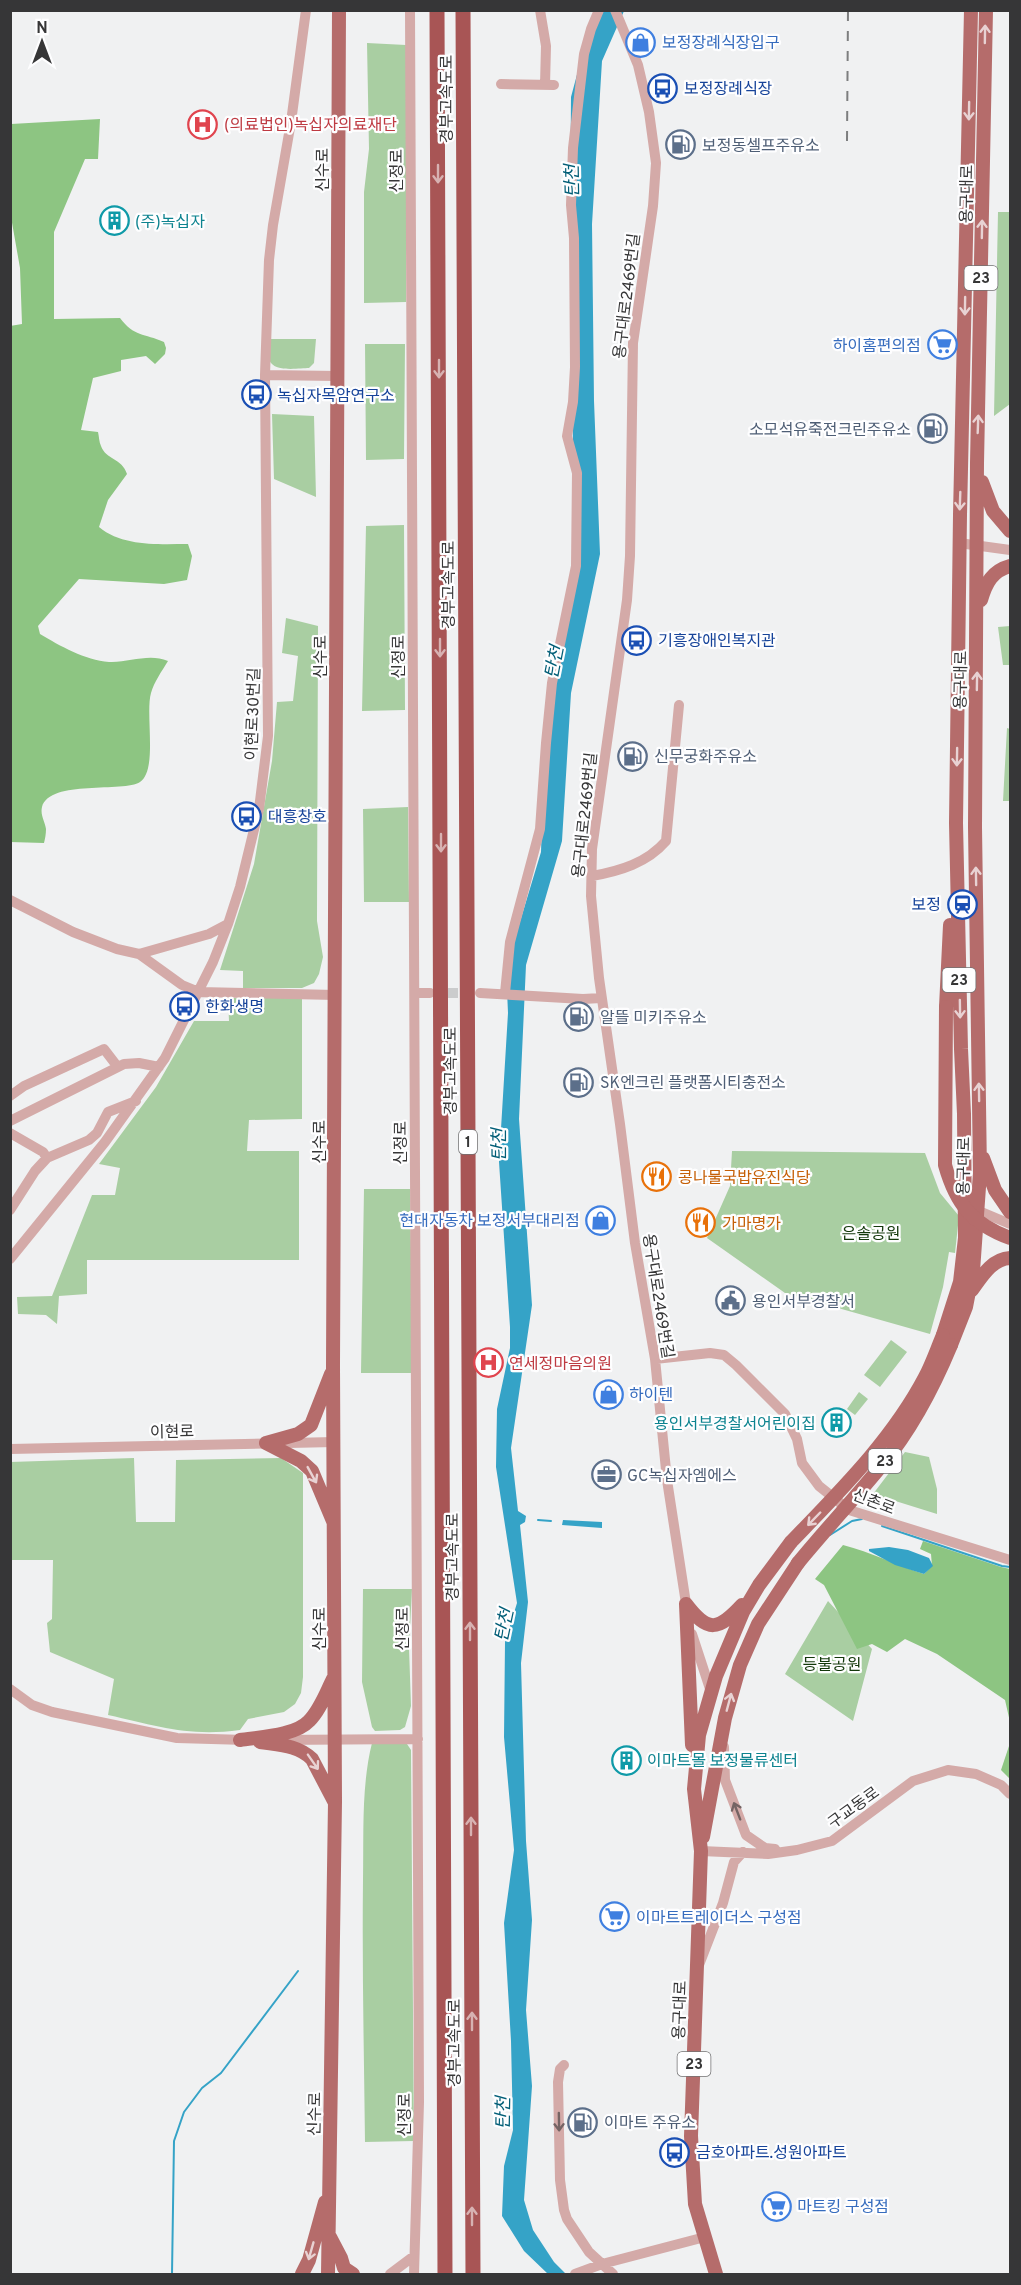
<svg xmlns="http://www.w3.org/2000/svg" width="1021" height="2285" viewBox="0 0 1021 2285" font-family="Overpass,'Noto Sans KR',sans-serif">
	<style>
		.green { fill: #a9cea2 }
		.forest { fill: #8dc582 }
		.water { fill: #35a3c7 }
		.lines { fill: none; stroke-linecap: round; stroke-linejoin: round }
		.stream { stroke: #35a3c7; stroke-width: 2 }
		.minor-tunnel { stroke: #cbcccd; stroke-width: 10; stroke-dasharray: 10 5; stroke-linecap: butt }
		.minor { stroke: #d4aaa8; stroke-width: 10 }
		.major { stroke: #b56c6b; stroke-width: 14 }
		.highway { stroke: #a85555; stroke-width: 15 }
		.rail { stroke: #7d7e7f; stroke-width: 2; stroke-dasharray: 10 10; stroke-linecap: butt }
		.major-bridge { stroke: #b56c6b; stroke-width: 14 }
		.oneway { stroke: #e8d2d3 }
		.oneway2 { stroke: #d7b2b2 }
		.oneway3 { stroke: #756464 }
		.labels { text-anchor: middle; stroke-width: 4.5; stroke-linejoin: round; paint-order: stroke }
		.shield { fill: #fefeff; stroke: #727273; stroke-width: 1.5 }
		.shield-label { font-size: 15px; font-weight: bold; fill: #363637 }
		.shop-label { font-size: 16px; fill: #366cbe; stroke: #fefeff; text-anchor: start }
		.transit-label { font-size: 16px; fill: #164399; stroke: #fefeff; text-anchor: start }
		.street-label { font-size: 16px; fill: #363637; stroke: #fefeff }
		.health-label { font-size: 16px; fill: #be3a42; stroke: #fefeff; text-anchor: start }
		.service-label { font-size: 16px; fill: #4e5e75; stroke: #fefeff; text-anchor: start }
		.culture-label { font-size: 16px; fill: #0d838f; stroke: #fefeff; text-anchor: start }
		.food-label { font-size: 16px; fill: #c56008; stroke: #fefeff; text-anchor: start }
		.park-label { font-size: 16px; fill: #13380a; stroke: #fefeff }
		.water-label { font-size: 18px; font-style: italic; fill: #025e77; stroke: #fefeff }
	</style>
	<rect width="100%" height="100%" fill="#f0f1f2"/>
	<path class="green" d="M367,43L406,45V302L364,303V192L369,149Z
		M998,212H1010V404L994,416Z
		M270,339H316L314,363L309,368C300,368 278,372 271,363C267,358 270,346 270,339Z
		M365,344H405L404,459L366,460Z
		M272,414L314,416L316,497L274,479Z
		M404,525L405,710L362,711L366,526Z
		M286,618L318,626L317,921L323,957L319,974L314,983L302,988H243V971L220,970L254,864L272,761L277,702L293,701L298,656L282,653Z
		M1010,626V665H1003L998,627Z
		M1007,728L1010,729V801H1003Z
		M408,807L409,902H364L363,809Z
		M228,998H302V1119L249,1120L247,1151H299V1260H87V1294L59,1296L57,1324L46,1315L18,1314L17,1297L52,1296L92,1195H115L120,1168L99,1164L156,1087L194,1021H229Z
		M732,1151L925,1153L940,1193L959,1216L955,1253L949,1252L943,1287L930,1334L785,1293L707,1238L730,1186Z
		M364,1189H410L413,1373H361Z
		M891,1340L907,1352L880,1387L864,1375Z
		M859,1392L868,1399L855,1415L847,1409Z
		M905,1452L929,1457L937,1489V1514L873,1494Z
		M134,1458L136,1522H175L176,1460L281,1458L303,1473V1677L301,1693L295,1704L284,1712L248,1719L240,1730C189,1737 157,1726 108,1715L114,1679L50,1652L47,1623L52,1619L53,1560H11L10,1462Z
		M363,1589H412L409,1648L411,1706L405,1727L400,1730L375,1731L372,1727L362,1682Z
		M828,1601L872,1649L853,1721L785,1674Z
		M372,1743L407,1744L411,1750L414,2141L365,2142C364,2055 362,1967 363,1880C364,1835 361,1787 372,1743Z"/>
	<path class="forest" d="M100,119L98,159H85L54,232V319L120,318C134,337 144,333 164,342L166,348L165,354L155,364L146,356L121,360V371L93,378L81,430L98,432C99,436 99,442 101,446C106,460 122,458 127,474L108,500L99,527C123,547 159,544 188,544L192,556L187,580L164,584L79,579L38,626L40,634C60,646 85,660 109,662C129,663 148,653 168,661C162,671 154,682 151,693C145,714 158,770 140,782C124,793 50,779 42,807C40,815 45,822 46,829C46,834 45,839 44,843L10,842V326L22,324L20,268L11,217V124Z
		M923,1541L1001,1567L1010,1569V1722L1005,1700L937,1654L905,1639L887,1652L872,1644L857,1649L824,1585L815,1579L843,1545C871,1552 896,1565 924,1574L932,1566L931,1554L920,1549Z
		M1010,1743V1779L1001,1770Z"/>
	<path class="water" d="M594,11H624L602,61L592,224L594,401L600,554L571,693L562,841L526,965L519,1119L532,1305L511,1448L518,1511L526,1516L525,1522L520,1525L528,1602L521,1663L526,1841L532,1920L526,2010L532,2086L524,2200L533,2230L554,2262L566,2274H548L524,2251L502,2216L504,2166L513,2130L511,2041L504,1923L514,1850L504,1737L505,1642L517,1603L496,1467L497,1409L510,1348V1327L499,1162L508,1013L506,968L541,852L545,733L579,527L573,447L570,244L571,97Z
		M563,1520L602,1522V1528L562,1525Z
		M889,1547L908,1550L929,1558L933,1566L924,1574L895,1565L869,1551V1549Z"/>
	<g class="lines">
		<path class="stream" d="M538,1520L551,1521
			M882,1526L1002,1566L1010,1567
			M830,1535L852,1521L862,1519
			M172,2274L174,2141L184,2112L202,2088L221,2073L298,1971"/>
		<path class="minor-tunnel" d="M433,993H472"/>
		<path class="minor" d="M306,10L291,122L273,225L269,260L265,375L337,376
			M410,10L419,2102L414,2274
			M540,10L546,46L545,85
			M615,10L638,65L649,112L656,163L653,206L633,343L630,556L627,600L592,849L591,896L599,978L620,1124L635,1243L655,1359L667,1480L687,1610
			M501,84L554,85
			M959,543L1010,550
			M592,876C620,871 647,863 666,841L679,705
			M10,900L73,932L117,949L139,954L182,985L199,992L336,995
			M139,954L209,934L228,924
			M415,993H430
			M480,993L583,999L601,998
			M505,993L510,942L540,829L546,743L552,683L576,566L577,473L567,436L573,402L575,367L574,238L571,205L573,148L584,54L591,29L599,10
			M10,1096L24,1086L104,1049L117,1066
			M10,1121L124,1064L139,1063L159,1067
			M10,1133L43,1152L47,1158
			M972,1208L1010,1224
			M10,1210L35,1171L47,1158L89,1140L97,1133L108,1112L136,1101
			M10,1259L105,1142L165,1058L213,962L228,924L240,887L259,809L268,736L265,375
			M655,1359L710,1353L724,1355L736,1365L785,1414L797,1439L802,1463L819,1486L849,1510L1010,1560
			M10,1449L335,1442
			M692,1634L711,1692
			M10,1689L32,1705L52,1712L177,1738L246,1740
			M274,1740L418,1739
			M724,1747L725,1780L746,1835L765,1848L775,1849
			M701,1851L768,1854L797,1850L832,1841L913,1781L948,1770L976,1774L1001,1785L1010,1794
			M699,1965L723,1903L734,1862L743,1852
			M564,2065L560,2069L558,2082L560,2180L564,2210L567,2219L589,2252L613,2274
			M390,2274L414,2256
			M575,2274L602,2264L705,2237"/>
		<path class="major" d="M982,482L993,511L1010,531
			M981,600C986,583 992,571 1010,566
			M946,1007L950,925
			M983,1158L995,1190L1010,1212
			M972,1290C982,1276 992,1259 1010,1258
			M943,1335L960,1282L965,1238L964,1114L961,1049L956,823L960,515L971,10
			M951,1345L966,1307L973,1271L980,1173L975,827L977,463L986,10
			M266,1443L301,1461L312,1471L333,1521
			M266,1443L298,1434L311,1425L331,1374
			M686,1604L692,1745
			M686,1604C708,1633 718,1631 742,1605
			M240,1740C259,1737 295,1736 309,1721C320,1710 326,1693 333,1679
			M260,1742C279,1745 298,1745 312,1759L334,1801
			M703,1837L725,1718L740,1665L758,1624L798,1563
			M330,2237L341,2258L344,2268L353,2274
			M302,2274L309,2260L325,2202
			M328,2274L335,1802L333,1366L339,10
			M716,2274L695,2204L691,2136L701,1851L694,1789L699,1735L716,1676L743,1612L759,1585L791,1542"/>
		<path class="highway" d="M437,10L445,2274
			M463,10L473,2274"/>
		<path class="rail" d="M847,141L848,10"/>
		<path class="major-bridge" d="M946,1007L945,1165C956,1204 972,1224 1010,1238
			M791,1542C839,1492 892,1440 925,1377C932,1364 937,1349 943,1335
			M798,1563C825,1530 855,1498 882,1465C910,1431 934,1386 951,1345"/>
	</g>
	<defs><path id="oneway-shaft" d="M-6 0H5M1.5-3L5.5 0L1.5 3" fill="none" stroke-width="1.6" stroke-linecap="round" stroke-linejoin="round" transform="scale(1.5)"/></defs>
	<g class="oneway">
		<use href="#oneway-shaft" transform="translate(985 34) rotate(-89)"/>
		<use href="#oneway-shaft" transform="translate(969 111) rotate(91)"/>
		<use href="#oneway-shaft" transform="translate(982 229) rotate(-89)"/>
		<use href="#oneway-shaft" transform="translate(965 306) rotate(91)"/>
		<use href="#oneway-shaft" transform="translate(978 424) rotate(-88)"/>
		<use href="#oneway-shaft" transform="translate(960 501) rotate(92)"/>
		<use href="#oneway-shaft" transform="translate(977 681) rotate(-89)"/>
		<use href="#oneway-shaft" transform="translate(957 757) rotate(91)"/>
		<use href="#oneway-shaft" transform="translate(976 876) rotate(-91)"/>
		<use href="#oneway-shaft" transform="translate(960 1009) rotate(89)"/>
		<use href="#oneway-shaft" transform="translate(979 1092) rotate(-91)"/>
		<use href="#oneway-shaft" transform="translate(312 1475) rotate(61)"/>
		<use href="#oneway-shaft" transform="translate(814 1519) rotate(134)"/>
		<use href="#oneway-shaft" transform="translate(729 1702) rotate(-75)"/>
		<use href="#oneway-shaft" transform="translate(313 1762) rotate(55)"/>
		<use href="#oneway-shaft" transform="translate(311 2251) rotate(106)"/>
	</g>
	<g class="oneway2">
		<use href="#oneway-shaft" transform="translate(438 174) rotate(90)"/>
		<use href="#oneway-shaft" transform="translate(439 369) rotate(90)"/>
		<use href="#oneway-shaft" transform="translate(440 648) rotate(90)"/>
		<use href="#oneway-shaft" transform="translate(441 843) rotate(90)"/>
		<use href="#oneway-shaft" transform="translate(470 1631) rotate(-90)"/>
		<use href="#oneway-shaft" transform="translate(471 1826) rotate(-90)"/>
		<use href="#oneway-shaft" transform="translate(472 2021) rotate(-90)"/>
		<use href="#oneway-shaft" transform="translate(472 2216) rotate(-90)"/>
	</g>
	<g class="oneway3">
		<use href="#oneway-shaft" transform="translate(737 1811) rotate(-111)"/>
		<use href="#oneway-shaft" transform="translate(559 2122) rotate(89)"/>
	</g>
	<defs>
		<symbol id="shop-ring" viewBox="-11 -11 22 22"><circle r="9.5" fill="#fefeff" stroke="#3f7fe0" stroke-width="1.5"/><path d="M-5-2.5h2.3a2.7 3.5 0 0 1 5.4 0H5L5.5 6h-11ZM-1.5-2.5h3a1.5 2.3 0 0 0-3 0Z" fill="#3f7fe0"/></symbol>
		<symbol id="bus-ring" viewBox="-11 -11 22 22"><circle r="9.5" fill="#fefeff" stroke="#1a4fb4" stroke-width="1.5"/><path d="M-5-6H5V4H4V6H2V4H-2V6H-4V4H-5ZM-3.5-4V0h7V-4ZM-3.5 1.2v1.5H-2V1.2ZM2 1.2v1.5H3.5V1.2Z" fill="#1a4fb4"/></symbol>
		<symbol id="hospital-ring" viewBox="-11 -11 22 22"><circle r="9.5" fill="#fefeff" stroke="#e0444e" stroke-width="1.5"/><path d="M-5-5h3v3.5h4V-5h3V5h-3V1.5h-4V5h-3Z" fill="#e0444e"/></symbol>
		<symbol id="fuel-ring" viewBox="-11 -11 22 22"><circle r="9.5" fill="#fefeff" stroke="#5c6f8a" stroke-width="1.5"/><path d="M-5.5-6h7V0h2V4h1.3V-2.5L3-4.5l.8-.8L6-3V5H2.5V1h-1V6h-7ZM-4.2-4.7v3.2H.2V-4.7Z" fill="#5c6f8a"/></symbol>
		<symbol id="building-ring" viewBox="-11 -11 22 22"><circle r="9.5" fill="#fefeff" stroke="#0f9aa8" stroke-width="1.5"/><path d="M-4-6H4V6H1V3H-1V6H-4ZM-2.5-4.3h1.7v1.8h-1.7ZM.8-4.3h1.7v1.8H.8ZM-2.5-1h1.7V.8h-1.7ZM.8-1h1.7V.8H.8Z" fill="#0f9aa8"/></symbol>
		<symbol id="supermarket-ring" viewBox="-11 -11 22 22"><circle r="9.5" fill="#fefeff" stroke="#3f7fe0" stroke-width="1.5"/><path d="M-6-5.5h2.5l.6 2H6L4.5 2H-2.5L-4.4-4H-6ZM-1.5 3.2a1.3 1.3 0 1 0 .1 0ZM3 3.2a1.3 1.3 0 1 0 .1 0Z" fill="#3f7fe0"/></symbol>
		<symbol id="station-ring" viewBox="-11 -11 22 22"><circle r="9.5" fill="#fefeff" stroke="#1a4fb4" stroke-width="1.5"/><path d="M-3-6H3Q5-6 5-4V2Q5 4 3 4L4.5 6H3L1.5 4h-3L-3 6H-4.5L-3 4Q-5 4-5 2V-4Q-5-6-3-6ZM-3.5-4v3h7v-3ZM-3.5 1v1.5H-2V1ZM2 1v1.5H3.5V1Z" fill="#1a4fb4"/></symbol>
		<symbol id="restaurant-ring" viewBox="-11 -11 22 22"><circle r="9.5" fill="#fefeff" stroke="#e8710a" stroke-width="1.5"/><path d="M-5-6h1v4h1v-4h1v4h1v-4h1v5L-1.5 .5V6h-2V.5L-5-1ZM5-6V6H3V1.5H1.5Q1.5-4 5-6Z" fill="#e8710a"/></symbol>
		<symbol id="civic-ring" viewBox="-11 -11 22 22"><circle r="9.5" fill="#fefeff" stroke="#5c6f8a" stroke-width="1.5"/><path d="M-.6-6.5H3V-4.5H.6V-3L4-1V1h2V6H-6V1h2V-1L-.6-3ZM-1.2 2.5V6h2.4V2.5Z" fill="#5c6f8a"/></symbol>
		<symbol id="office-ring" viewBox="-11 -11 22 22"><circle r="9.5" fill="#fefeff" stroke="#5c6f8a" stroke-width="1.5"/><path d="M-6-3h4V-5.5h4V-3h4V5H-6ZM-1-4.5V-3h2v-1.5ZM-6 0V1H6V0Z" fill="#5c6f8a"/></symbol>
	</defs>
	<g fill-rule="evenodd">
		<use href="#shop-ring" x="624" y="26" width="33" height="33"/>
		<use href="#bus-ring" x="646" y="72" width="33" height="33"/>
		<use href="#hospital-ring" x="186" y="108" width="33" height="33"/>
		<use href="#fuel-ring" x="664" y="128" width="33" height="33"/>
		<use href="#building-ring" x="98" y="204" width="33" height="33"/>
		<use href="#supermarket-ring" x="926" y="328" width="33" height="33"/>
		<use href="#bus-ring" x="240" y="378" width="33" height="33"/>
		<use href="#fuel-ring" x="916" y="412" width="33" height="33"/>
		<use href="#bus-ring" x="620" y="624" width="33" height="33"/>
		<use href="#fuel-ring" x="616" y="740" width="33" height="33"/>
		<use href="#bus-ring" x="230" y="800" width="33" height="33"/>
		<use href="#station-ring" x="946" y="888" width="33" height="33"/>
		<use href="#bus-ring" x="168" y="990" width="33" height="33"/>
		<use href="#fuel-ring" x="562" y="1000" width="33" height="33"/>
		<use href="#fuel-ring" x="562" y="1066" width="33" height="33"/>
		<use href="#restaurant-ring" x="640" y="1160" width="33" height="33"/>
		<use href="#shop-ring" x="584" y="1204" width="33" height="33"/>
		<use href="#restaurant-ring" x="684" y="1206" width="33" height="33"/>
		<use href="#civic-ring" x="714" y="1284" width="33" height="33"/>
		<use href="#hospital-ring" x="472" y="1346" width="33" height="33"/>
		<use href="#shop-ring" x="592" y="1378" width="33" height="33"/>
		<use href="#building-ring" x="820" y="1406" width="33" height="33"/>
		<use href="#office-ring" x="590" y="1458" width="33" height="33"/>
		<use href="#building-ring" x="610" y="1744" width="33" height="33"/>
		<use href="#supermarket-ring" x="598" y="1900" width="33" height="33"/>
		<use href="#fuel-ring" x="566" y="2106" width="33" height="33"/>
		<use href="#bus-ring" x="658" y="2136" width="33" height="33"/>
		<use href="#supermarket-ring" x="760" y="2190" width="33" height="33"/>
	</g>
	<g class="labels">
		<g class="shield">
			<rect x="964.5" y="266" width="33" height="24" rx="4.5"/>
			<rect x="942.5" y="968" width="33" height="24" rx="4.5"/>
			<rect x="459" y="1130" width="18" height="24" rx="4.5"/>
			<rect x="868.5" y="1449" width="33" height="24" rx="4.5"/>
			<rect x="677.5" y="2052" width="33" height="24" rx="4.5"/>
		</g>
		<g class="shield-label">
			<text x="981" y="283">23</text>
			<text x="959" y="985">23</text>
			<text x="468" y="1147">1</text>
			<text x="885" y="1466">23</text>
			<text x="694" y="2069">23</text>
		</g>
		<g class="shop-label">
			<text x="662" y="48">보정장례식장입구</text>
			<text x="921" y="351" text-anchor="end">하이홈편의점</text>
			<text x="580" y="1226" text-anchor="end">현대자동차 보정서부대리점</text>
			<text x="629" y="1400">하이텐</text>
			<text x="636" y="1923">이마트트레이더스 구성점</text>
			<text x="797" y="2212">마트킹 구성점</text>
		</g>
		<g class="transit-label">
			<text x="684" y="94">보정장례식장</text>
			<text x="277" y="401">녹십자목암연구소</text>
			<text x="658" y="646">기흥장애인복지관</text>
			<text x="268" y="822">대흥창호</text>
			<text x="941" y="910" text-anchor="end">보정</text>
			<text x="205" y="1012">한화생명</text>
			<text x="696" y="2158">금호아파트.성원아파트</text>
		</g>
		<g class="street-label">
			<text transform="translate(446 99) rotate(-90)" y="6">경부고속도로</text>
			<text transform="translate(322 170) rotate(-90)" y="6">신수로</text>
			<text transform="translate(396 171) rotate(-90)" y="6">신정로</text>
			<text transform="translate(966 194) rotate(-89)" y="6">용구대로</text>
			<text transform="translate(626 296) rotate(-83)" y="6">용구대로2469번길</text>
			<text transform="translate(448 585) rotate(-90)" y="6">경부고속도로</text>
			<text transform="translate(320 657) rotate(-90)" y="6">신수로</text>
			<text transform="translate(398 657) rotate(-90)" y="6">신정로</text>
			<text transform="translate(960 680) rotate(-89)" y="6">용구대로</text>
			<text transform="translate(252 714) rotate(-88)" y="6">이현로30번길</text>
			<text transform="translate(584 815) rotate(-84)" y="6">용구대로2469번길</text>
			<text transform="translate(450 1071) rotate(-90)" y="6">경부고속도로</text>
			<text transform="translate(319 1142) rotate(-90)" y="6">신수로</text>
			<text transform="translate(400 1143) rotate(-90)" y="6">신정로</text>
			<text transform="translate(963 1166) rotate(-89)" y="6">용구대로</text>
			<text transform="translate(659 1296) rotate(81)" y="6">용구대로2469번길</text>
			<text transform="translate(172 1431) rotate(-1)" y="6">이현로</text>
			<text transform="translate(874 1501) rotate(21)" y="6">신촌로</text>
			<text transform="translate(452 1557) rotate(-90)" y="6">경부고속도로</text>
			<text transform="translate(319 1629) rotate(-90)" y="6">신수로</text>
			<text transform="translate(402 1629) rotate(-90)" y="6">신정로</text>
			<text transform="translate(853 1807) rotate(-36)" y="6">구교동로</text>
			<text transform="translate(679 2010) rotate(-88)" y="6">용구대로</text>
			<text transform="translate(454 2043) rotate(-90)" y="6">경부고속도로</text>
			<text transform="translate(314 2114) rotate(-89)" y="6">신수로</text>
			<text transform="translate(404 2115) rotate(-90)" y="6">신정로</text>
		</g>
		<g class="health-label">
			<text x="224" y="130">(의료법인)녹십자의료재단</text>
			<text x="509" y="1369">연세정마음의원</text>
		</g>
		<g class="service-label">
			<text x="702" y="151">보정동셀프주유소</text>
			<text x="911" y="435" text-anchor="end">소모석유죽전크린주유소</text>
			<text x="654" y="762">신무궁화주유소</text>
			<text x="600" y="1023">알뜰 미키주유소</text>
			<text x="600" y="1088">SK엔크린 플랫폼시티충전소</text>
			<text x="752" y="1307">용인서부경찰서</text>
			<text x="627" y="1481">GC녹십자엠에스</text>
			<text x="604" y="2128">이마트 주유소</text>
		</g>
		<g class="culture-label">
			<text x="135" y="227">(주)녹십자</text>
			<text x="816" y="1429" text-anchor="end">용인서부경찰서어린이집</text>
			<text x="647" y="1766">이마트몰 보정물류센터</text>
		</g>
		<g class="food-label">
			<text x="678" y="1183">콩나물국밥유진식당</text>
			<text x="722" y="1229">가마명가</text>
		</g>
		<g class="park-label">
			<text x="871" y="1239">은솔공원</text>
			<text x="832" y="1670">등불공원</text>
		</g>
		<g class="water-label">
			<text transform="translate(572 181) rotate(-91)" y="6">탄천</text>
			<text transform="translate(554 662) rotate(-79)" y="6">탄천</text>
			<text transform="translate(499 1145) rotate(-90)" y="6">탄천</text>
			<text transform="translate(504 1625) rotate(-78)" y="6">탄천</text>
			<text transform="translate(503 2113) rotate(-89)" y="6">탄천</text>
		</g>
	</g>
	<rect width="1021" height="2285" fill="none" stroke="#363637" stroke-width="24"/>
	<g transform="translate(42 42)" stroke="#fefeff" stroke-width="4.5" paint-order="stroke">
	<path d="M0-4.5L10 22L0 15L-10 22Z" fill="#363637"/>
	<text y="-9" font-size="16" font-weight="bold" text-anchor="middle" fill="#363637">N</text>
	</g>
</svg>
